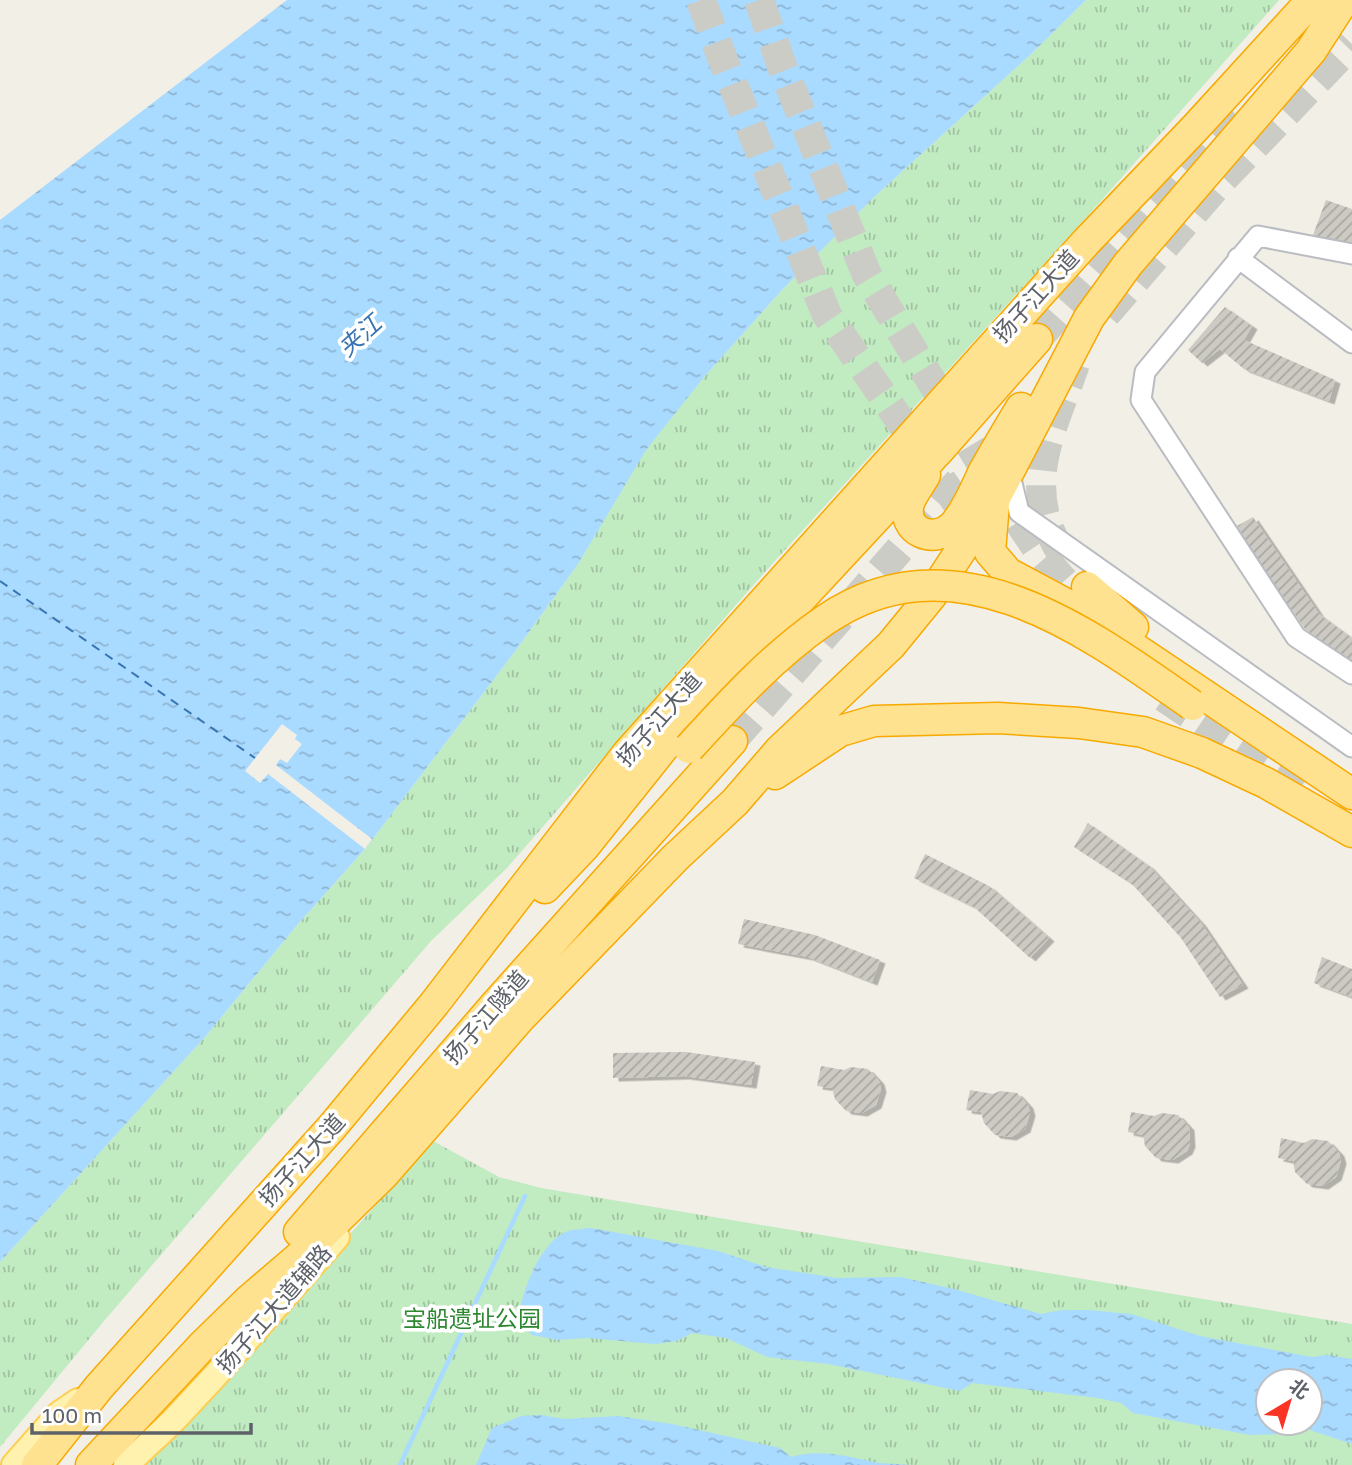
<svg xmlns="http://www.w3.org/2000/svg" width="1352" height="1465" viewBox="0 0 1352 1465" font-family="'Golos Text','Noto Sans SC',sans-serif">
	<style>
		.grass { fill: url(#grass-tufts); fill-rule: evenodd }
		.water { fill: url(#water-ripples); fill-rule: evenodd }
		.pier { fill: #f1efe6 }
		.lines { fill: none; stroke-linecap: round; stroke-linejoin: round }
		.stream { stroke: #a9daff; stroke-width: 4.5 }
		.ferry { stroke: #3874b2; stroke-width: 2; stroke-dasharray: 9 7; stroke-linecap: butt }
		.building { fill: url(#building-hatch); filter: url(#shadow) }
		.highway-tunnel { stroke: #ccccc6; stroke-width: 30; stroke-dasharray: 30 15; stroke-linecap: butt }
		.minor-casing { stroke: #b9bcc1; stroke-width: 23 }
		.major-casing { stroke: #fecd52; stroke-width: 28 }
		.highway-casing { stroke: #f8a900; stroke-width: 33 }
		.minor { stroke: #fff; stroke-width: 19 }
		.major { stroke: #fff1ae; stroke-width: 24 }
		.highway { stroke: #ffe290; stroke-width: 30 }
		.highway-bridge-casing { stroke: #f8a900; stroke-width: 33; stroke-linecap: butt }
		.highway-bridge { stroke: #ffe290; stroke-width: 30 }
		.labels { text-anchor: middle; stroke-width: 7; stroke-linejoin: round; paint-order: stroke }
		.street-label { font-size: 23px; fill: #5e6268; stroke: #fff }
		.park-label { font-size: 23px; fill: #2d8731; stroke: #fff }
		.water-label { font-size: 24px; font-style: italic; fill: #3874b2; stroke: #fff }
	</style>
	<defs>
		<pattern id="grass-tufts" width="24" height="20" patternUnits="userSpaceOnUse" patternTransform="scale(1.75)"><rect width="24" height="20" fill="#c1ebc1"/><path d="M3 7l-1-3M5 7V3M7 7l1-3M15 17l-1-3M17 17v-4M19 17l1-3" fill="none" stroke="#a0c2a1"/></pattern>
		<pattern id="water-ripples" width="26" height="14" patternUnits="userSpaceOnUse" patternTransform="scale(1.75)"><rect width="26" height="14" fill="#a9daff"/><path d="M2 4q2-2 4 0t4 0M15 11q2-2 4 0t4 0" fill="none" stroke="#8db4d2"/></pattern>
		<pattern id="building-hatch" width="6" height="6" patternUnits="userSpaceOnUse" patternTransform="scale(1.75)"><rect width="6" height="6" fill="#cccac3"/><path d="M-1 1l2-2M0 6l6-6M5 7l2-2" fill="none" stroke="#a9a7a2"/></pattern>
		<filter id="shadow"><feDropShadow dx="5.5" dy="3.5" stdDeviation="0" flood-color="#0004"/></filter>
	</defs>
	<rect width="100%" height="100%" fill="#f1efe6"/>
	<path class="grass" d="M1086,0H1279L1099,203L756,582L507,868L431,941L104,1321L0,1447V1262L205,1037L298,924L365,849L516,650L578,564L645,450L704,377L781,291L873,198L1028,57Z
		M433,1141L499,1177L541,1188L1352,1324V1465H144ZM1268,1381H1310V1423H1268Z"/>
	<path class="water" d="M287,0H1086L1028,57L873,198L781,291L704,377L646,450L578,564L516,650L365,849L298,924L205,1037L0,1262V220Z
		M591,1228L718,1251L766,1267L837,1278L900,1277L954,1289L1041,1314L1062,1310H1088L1131,1314L1200,1336L1312,1357L1327,1355L1352,1359V1444L1301,1427L1284,1434L1250,1435L1133,1413L1121,1403L1098,1398L972,1383L960,1391L828,1364L767,1357L726,1338L692,1333L677,1341L655,1344L587,1338L557,1340L532,1335L519,1321C519,1295 541,1240 568,1231C575,1229 584,1229 591,1228ZM1268,1381H1310V1423H1268Z
		M541,1415L564,1419L618,1416L672,1424L780,1448L791,1457C822,1448 848,1457 879,1463C889,1464 901,1464 912,1465H476L492,1428L521,1416Z"/>
	<path class="pier" d="M282,724L297,735L295,739L302,744L287,763L280,759L276,765L372,839L365,849L268,774L260,783L245,771Z"/>
	<g class="lines">
		<path class="stream" d="M400,1465L525,1196"/>
		<path class="ferry" d="M0,581L255,758"/>
	</g>
	<path class="building" d="M1326,200L1352,209V247L1313,235Z
		M1225,307L1252,326L1244,340L1335,380L1329,401L1244,369L1220,349L1202,363L1188,350Z
		M1253,517L1319,614L1352,638V663L1305,629L1264,570L1237,526Z
		M1088,823L1149,866L1201,923L1243,985L1220,997L1181,938L1133,885L1074,847Z
		M925,854L989,886L1049,938L1030,958L974,907L914,878Z
		M744,919L815,935L880,960L872,982L808,957L738,944Z
		M1322,957L1352,969V997L1314,983Z
		M686,1052L755,1062L751,1085L684,1076L613,1078V1053Z
		M821,1066L844,1070L851,1067L868,1069L879,1081L881,1089L876,1105L862,1113L846,1111L835,1099L832,1088L817,1086Z
		M970,1090L993,1094L1000,1091L1017,1093L1028,1105L1030,1113L1025,1129L1011,1137L995,1135L984,1123L981,1112L966,1110Z
		M1131,1112L1154,1116L1162,1113L1178,1115L1189,1127L1190,1144L1187,1151L1173,1160L1156,1158L1145,1146L1143,1135L1128,1132Z
		M1281,1138L1304,1143L1312,1139L1328,1141L1339,1153L1341,1161L1336,1177L1323,1186L1307,1184L1295,1172L1293,1161L1278,1158Z"/>
	<g class="lines">
		<path class="highway-tunnel" d="M701,0L723,60L827,315L962,510L980,530
			M759,0L783,69L867,275L995,486L1042,556L1077,596L1101,618
			M1106,314L1220,182L1352,44
			M1037,339L1241,110
			M1063,556C1019,486 1051,434 1075,364
			M1164,697L1300,789
			M732,741L962,478"/>
		<defs>
			<path id="minor" d="M1352,254L1258,236L1145,372L1141,400L1296,637L1352,674
				M1238,258L1352,343
				M1009,471L1019,512L1352,747"/>
			<path id="major" d="M14,1465L59,1414L78,1401
				M126,1465L173,1421L214,1377L337,1237"/>
			<path id="highway" d="M925,475C920,484 912,494 909,503C901,532 935,545 954,525C967,510 975,490 983,473C995,451 1008,430 1021,408
				M994,503L990,552L1008,573L1079,611L1352,794
				M1087,587L1133,627
				M775,774L840,731L874,721L998,718L1079,723L1143,732L1202,753L1266,783L1352,832
				M545,888L584,847L671,738L939,450L1037,339
				M299,1232L495,1005L732,741
				M37,1465L99,1387L332,1127L434,1004L627,754L1086,242L1196,127L1312,0
				M91,1465L203,1345L249,1300L297,1259L384,1174L521,1017L675,858L735,802L779,751L891,645L931,596L995,498L1089,318L1128,264L1311,51L1344,0"/>
		</defs>
		<use href="#minor" class="minor-casing"/>
		<use href="#major" class="major-casing"/>
		<use href="#highway" class="highway-casing"/>
		<use href="#minor" class="minor"/>
		<use href="#major" class="major"/>
		<use href="#highway" class="highway"/>
		<defs>
			<path id="highway-bridge" d="M689,748C731,702 774,655 825,620C954,532 1086,631 1192,705"/>
		</defs>
		<use href="#highway-bridge" class="highway-bridge-casing"/>
		<use href="#highway-bridge" class="highway-bridge"/>
	</g>
	<g class="labels">
		<g class="street-label">
			<text transform="translate(1036 296) rotate(-48)" y="8">扬子江大道</text>
			<text transform="translate(659 719) rotate(-49)" y="8">扬子江大道</text>
			<text transform="translate(486 1017) rotate(-49)" y="8">扬子江隧道</text>
			<text transform="translate(302 1160) rotate(-48)" y="8">扬子江大道</text>
			<text transform="translate(274 1309) rotate(-49)" y="8">扬子江大道辅路</text>
		</g>
		<g class="park-label">
			<text x="472" y="1327">宝船遗址公园</text>
		</g>
		<g class="water-label">
			<text transform="translate(360 336) rotate(-42)" y="8">夹江</text>
		</g>
	</g>
	<g transform="translate(1289 1402) rotate(38)"><circle r="33" fill="#ffffff" stroke="#bfc0c3" stroke-width="2"/>
	<path d="M0-5L12 26L0 18L-12 26Z" fill="#f93425"/>
	<text y="-10" font-size="19" font-weight="bold" text-anchor="middle" fill="#5e6268">北</text>
	</g>
	<path d="M32 1423v10h219v-10" fill="none" stroke="#5e6268" stroke-width="3.5"/>
	<text x="42" y="1423" font-size="21" fill="#5e6268" stroke="#ffffff" stroke-width="5" paint-order="stroke">100 m</text>
</svg>
